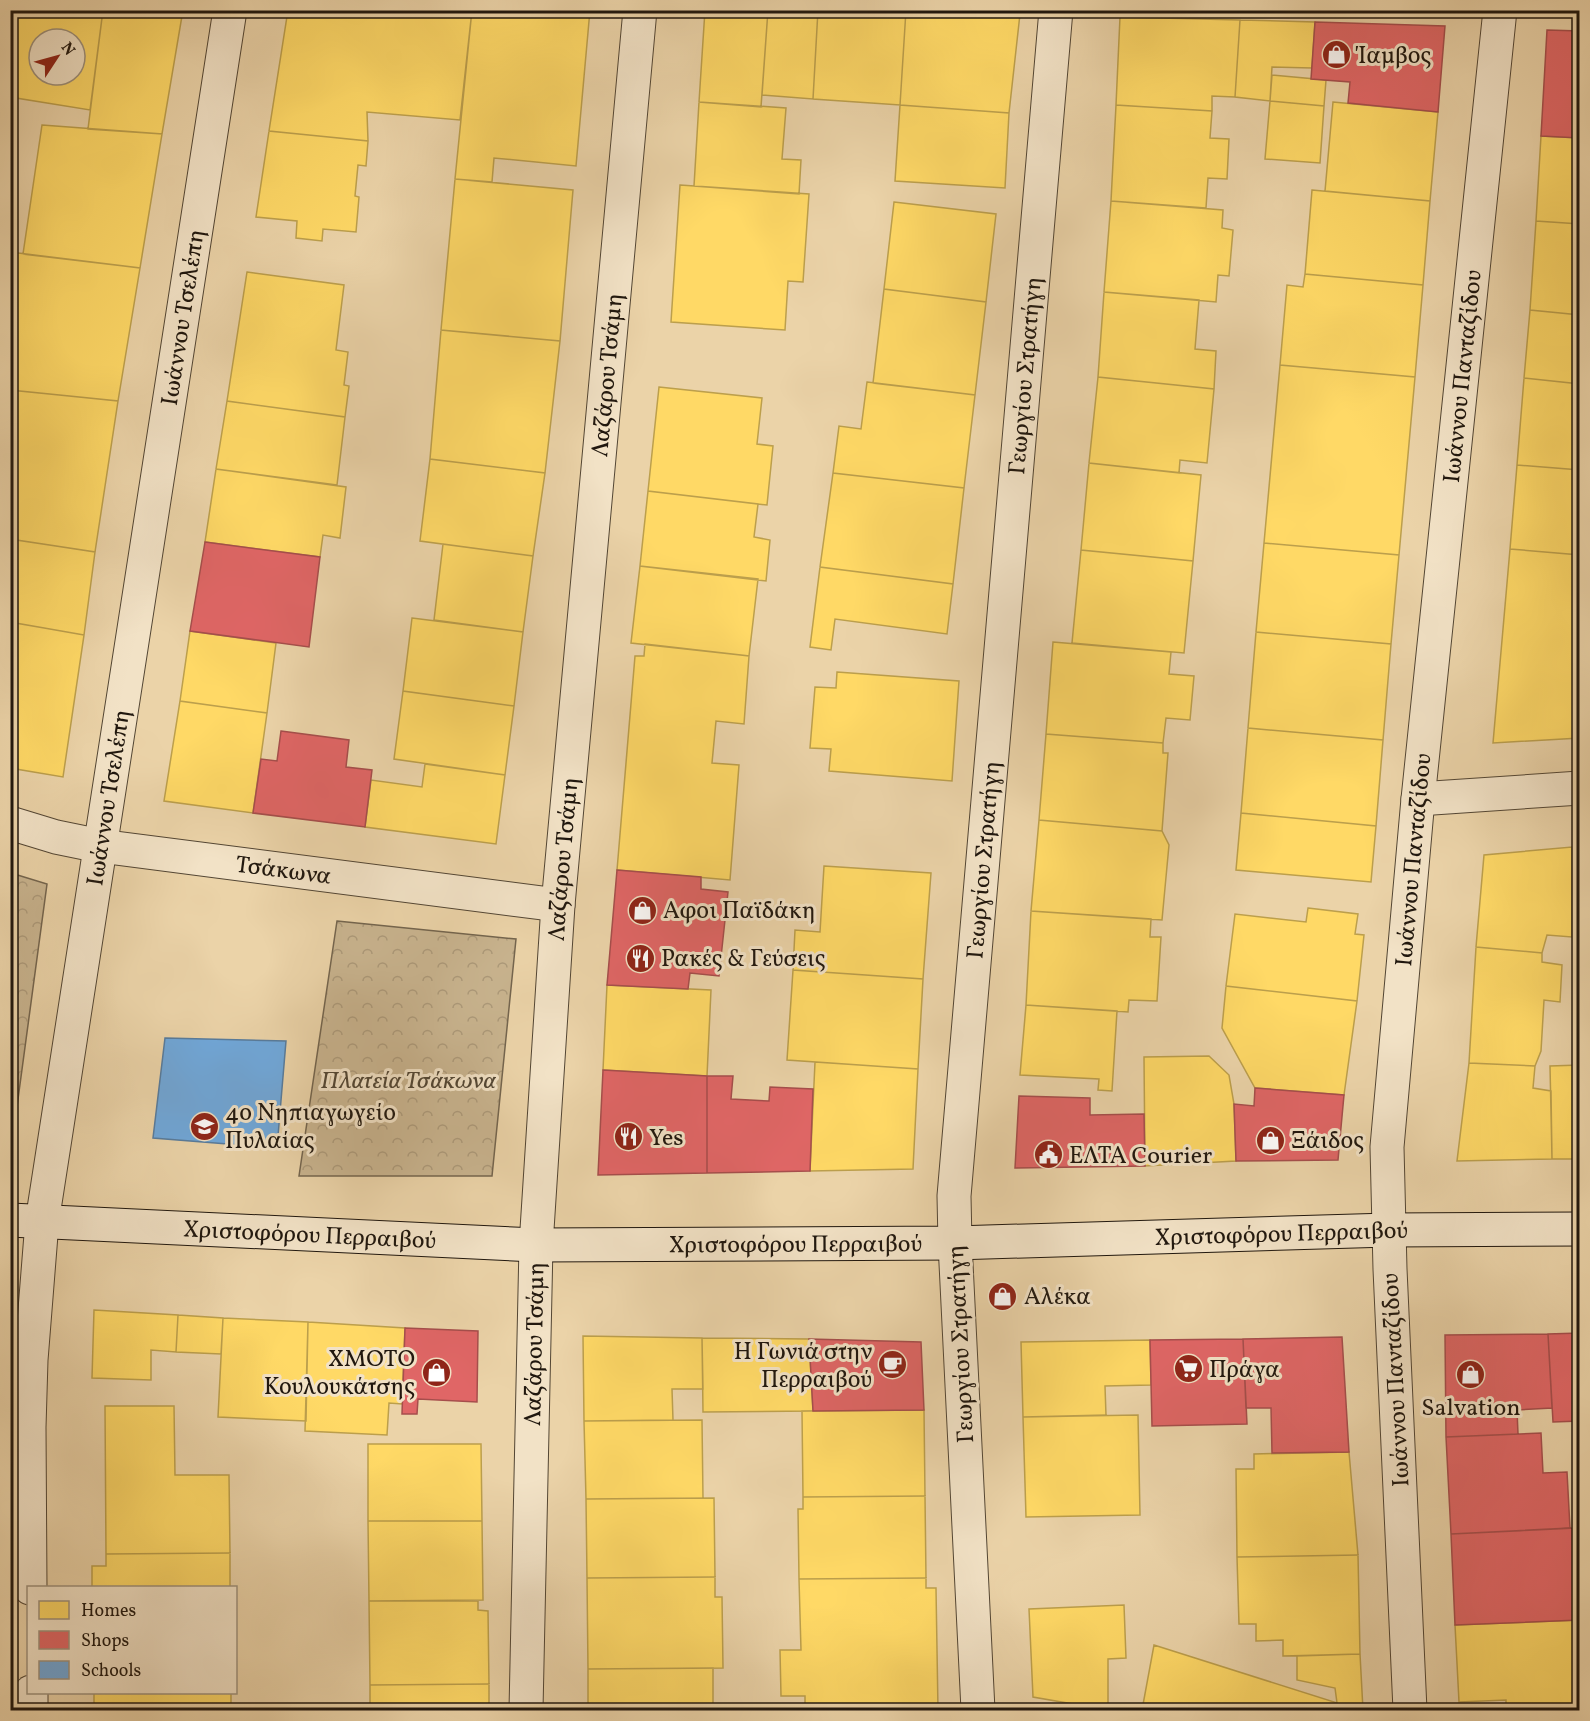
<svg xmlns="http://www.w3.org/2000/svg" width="1590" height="1721" viewBox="0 0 1590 1721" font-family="Vollkorn,serif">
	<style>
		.park { fill: url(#park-crowns); stroke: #74654e; stroke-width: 1.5 }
		.homes { fill: #ffd966; stroke: #bc9f4c; stroke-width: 1.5; fill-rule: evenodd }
		.shops { fill: #e06666; stroke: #a64e4c; stroke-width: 1.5 }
		.schools { fill: #6fa8dc; stroke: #577c9e; stroke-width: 1.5 }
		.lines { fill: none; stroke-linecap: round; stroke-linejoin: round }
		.street-casing { stroke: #534634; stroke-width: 35 }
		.secondary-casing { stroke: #20170e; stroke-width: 35 }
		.street { stroke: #f2e2c6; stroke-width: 33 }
		.secondary { stroke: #f2e2c6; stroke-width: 33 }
		.labels { text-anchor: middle; stroke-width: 6; stroke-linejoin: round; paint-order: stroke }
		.poi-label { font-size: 24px; fill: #20170e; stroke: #f2e2c6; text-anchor: start }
		.street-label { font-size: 24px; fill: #20170e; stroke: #f2e2c6 }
		.park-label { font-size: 24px; font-style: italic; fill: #524634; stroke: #f2e2c6 }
	</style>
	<defs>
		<pattern id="park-crowns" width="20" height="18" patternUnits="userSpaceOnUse" patternTransform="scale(1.5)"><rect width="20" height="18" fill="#c8b38e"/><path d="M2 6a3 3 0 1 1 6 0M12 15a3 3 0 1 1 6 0" fill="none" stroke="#ac9979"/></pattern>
	</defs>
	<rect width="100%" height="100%" fill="#ebd3a8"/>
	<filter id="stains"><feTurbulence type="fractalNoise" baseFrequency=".00333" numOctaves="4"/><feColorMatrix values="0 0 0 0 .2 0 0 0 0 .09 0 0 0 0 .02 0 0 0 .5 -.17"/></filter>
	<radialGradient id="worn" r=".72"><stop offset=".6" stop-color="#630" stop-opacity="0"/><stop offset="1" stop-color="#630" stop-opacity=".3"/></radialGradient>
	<path class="park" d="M11,873L47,884L11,1151L10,873Z
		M337,921L516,939L492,1176H299Z"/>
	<path class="homes" d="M10,10H18L10,68Z
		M18,10H103L90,110L10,97V68ZM39,39H75V75H39Z
		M103,10H183L162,134L88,129Z
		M288,10H472L460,120L367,112L368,141L269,131Z
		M472,10H590L576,166L494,158L492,182L455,179Z
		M705,10H768L761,107L699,102Z
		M768,10H818L813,99L762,95Z
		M818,10H906L900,105L813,99Z
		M906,10L1020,14L1009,113L900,105Z
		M1120,17L1240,20L1235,97L1212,96V111L1116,105Z
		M1240,20L1315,22L1312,68L1272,67L1270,101L1235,97Z
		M1272,75L1326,80L1324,106L1270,101Z
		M1270,101L1324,106L1320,163L1265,159Z
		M699,102L786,108L782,159L801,160L799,194L694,186Z
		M1333,102L1438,112L1430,201L1325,191Z
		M900,105L1009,113L1005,188L895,181Z
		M1116,105L1212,111L1210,138L1229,139L1227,179L1208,178L1206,208L1111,201Z
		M42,125L162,134L140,268L23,254Z
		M269,131L368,141L366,166L358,165L355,196L359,197L356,232L323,229L322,241L296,238L297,221L256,217Z
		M1541,136L1580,138V224L1536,221Z
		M455,179L573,190L560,341L441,330Z
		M680,185L809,194L803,282L788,281L785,330L671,322Z
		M1312,190L1430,201L1423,285L1305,274Z
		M1111,201L1223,210L1222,228L1233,230L1229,276L1218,275L1216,302L1104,292Z
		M894,202L996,214L986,302L884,289Z
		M1536,221L1580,224V315L1530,310Z
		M10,252L140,268L118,401L10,390Z
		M247,272L344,285L336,350L348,352L344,385L349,386L345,417L227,401Z
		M1305,274L1423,285L1415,377L1280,365L1287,285L1303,287Z
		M884,289L986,302L975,395L873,383Z
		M1104,292L1199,300L1195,349L1216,351L1214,389L1098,377Z
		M1530,310L1580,315V384L1524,378Z
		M441,330L560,341L545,473L430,459Z
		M1280,365L1415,377L1399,555L1264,543Z
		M1098,377L1214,389L1207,463L1180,460L1179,473L1089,463Z
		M1524,378L1580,384V470L1517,465Z
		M867,382L975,395L964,488L833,473L839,426L861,429Z
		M659,387L762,398L757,444L773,446L767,505L648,491Z
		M10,390L118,401L95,552L10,539Z
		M227,401L345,417L337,485L216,469Z
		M430,459L545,473L533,556L420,541Z
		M1089,463L1201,475L1193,561L1081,550Z
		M1517,465L1580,470V555L1510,549Z
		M216,469L346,487L340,538L323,535L320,557L205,542Z
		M833,473L964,488L953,584L820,567Z
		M648,491L758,504L754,537L770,540L766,581L640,566Z
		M10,539L95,552L84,635L10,622Z
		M1264,543L1399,555L1391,644L1256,632Z
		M443,544L533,556L523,632L434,620Z
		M1510,549L1580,555V738L1493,743Z
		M1081,550L1193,561L1184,653L1072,643Z
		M640,566L758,579L749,656L631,643Z
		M820,567L953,584L947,634L835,619L831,650L810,647Z
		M412,618L523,632L514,706L403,691Z
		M10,622L84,635L63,777L10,768Z
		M190,631L276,643L267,713L180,701Z
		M1256,632L1391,644L1383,740L1248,728Z
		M1053,642L1171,652L1169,674L1194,676L1190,720L1166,718L1163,743L1046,734Z
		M645,644L749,656L744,724L716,721L712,763L739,765L730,880L617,870L635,656H644Z
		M837,672L959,681L952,781L829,771L831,749L810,748L815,687L836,688Z
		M403,691L514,706L505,775L394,759Z
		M180,701L267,713L253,813L164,801Z
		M1248,728L1383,740L1376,826L1241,813Z
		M1046,734L1163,743V753H1168L1162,831L1039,820Z
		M425,764L505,775L496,844L365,827L371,780L422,787Z
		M1241,813L1376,826L1371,882L1236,870Z
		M1039,820L1162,831L1169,845L1162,920L1031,911Z
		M1572,847H1580V938L1572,937Z
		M1572,847V937L1547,935L1542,953L1476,947L1484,855Z
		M824,866L931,873L923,979L793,970L795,930L820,932Z
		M1308,908L1358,914L1355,934L1364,935L1357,1001L1226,986L1235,914L1306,922Z
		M1031,911L1151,919L1150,937H1161L1157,1001L1129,1000L1128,1012L1026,1005Z
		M1476,947L1542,953V962L1562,965L1560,1002L1544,1000L1541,1051L1535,1066L1469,1063Z
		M793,970L923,979L918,1069L787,1060Z
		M607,985L711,990L707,1076L603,1070Z
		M1226,986L1357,1001L1344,1095L1255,1088L1222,1028Z
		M1026,1005L1117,1011L1112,1091L1098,1090L1099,1079L1020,1075Z
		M1209,1056L1229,1075L1234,1104L1236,1161L1145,1166L1144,1057Z
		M815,1062L918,1069L913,1169L810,1171Z
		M1469,1063L1535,1066L1533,1088L1551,1091L1552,1159L1457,1161Z
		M1580,1065V1159H1552L1550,1066Z
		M94,1310L178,1315L176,1352L151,1350V1380L92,1378Z
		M178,1315L223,1318L221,1354L176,1352Z
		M223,1318L308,1322L306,1421L218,1417Z
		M308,1322L405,1328L402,1404L389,1403L387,1435L305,1431Z
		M583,1336L702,1338L703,1389H672L673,1420L584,1421Z
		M702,1338L809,1339L813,1411L703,1412Z
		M1150,1340L1151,1385L1105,1386L1106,1415L1023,1417L1021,1342Z
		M105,1406H174L175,1475H229L230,1553L106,1554Z
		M924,1410L925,1496L803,1497L802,1411Z
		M1138,1415L1140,1515L1026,1517L1023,1417Z
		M702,1420L703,1498L586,1499L584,1421Z
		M368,1444H481L482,1521H368Z
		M1349,1452L1358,1555L1237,1557L1236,1469H1254V1454Z
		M925,1496L926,1578L799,1579L798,1509H803V1497Z
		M714,1498L715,1577L587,1578L586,1499Z
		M368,1521H482L483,1600L369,1601Z
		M230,1553V1588H92V1566H106V1554Z
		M1358,1555L1360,1654L1283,1656V1640L1256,1641V1624H1239L1237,1557Z
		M715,1577V1597H722L723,1668L588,1669L587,1578Z
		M926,1578V1588H936L938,1710H805V1696H781L780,1650H801L799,1579Z
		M369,1601H478V1610L488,1611L489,1684L370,1685Z
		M1124,1605L1126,1658L1108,1659V1710L1033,1697L1029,1609Z
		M1580,1620V1710H1506V1700L1459,1702L1455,1625Z
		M1154,1645L1337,1703L1335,1688L1297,1680V1656L1360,1654L1363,1710H1142Z
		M713,1668V1710H588V1669Z
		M489,1684V1710H370V1685Z
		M94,1692H231V1710H94Z"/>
	<path class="shops" d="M1315,22L1445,26L1438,112L1348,103L1350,82L1311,79Z
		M1547,30L1580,31V138L1541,136Z
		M205,542L320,557L309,647L190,631Z
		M281,731L349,740L346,767L372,770L365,827L253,813L261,759L277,761Z
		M617,870L701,877V889L728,892L719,976L690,973L688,989L607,985Z
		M603,1070L707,1076V1173L598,1175Z
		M707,1076H733L731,1099L769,1101L770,1087L813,1089L810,1171L707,1173Z
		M1255,1088L1344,1095L1338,1160L1236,1161L1234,1104L1254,1106Z
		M1019,1096L1090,1098V1115L1144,1114L1145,1166L1015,1168Z
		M405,1328L478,1331L477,1402L418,1399L417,1414H402Z
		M1580,1333V1421L1553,1422L1548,1334Z
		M1548,1334L1552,1408L1517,1410L1518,1434L1446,1437L1445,1335Z
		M1342,1337L1349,1452L1272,1453L1271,1408H1246L1243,1339Z
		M809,1339L921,1342L924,1410L813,1411Z
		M1243,1339L1247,1424L1152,1426L1150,1340Z
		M1541,1433L1543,1473L1567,1472L1570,1528L1451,1534L1446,1437Z
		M1576,1528L1580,1620L1455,1625L1451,1534Z"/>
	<path class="schools" d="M165,1038L286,1041L277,1148L153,1138Z"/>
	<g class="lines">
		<defs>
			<g id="street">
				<path d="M1418,799L1580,788"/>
				<path id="s1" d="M10,823L56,837L100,846L558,905"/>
				<path id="s2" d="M30,1588L29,1427L31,1360L42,1222L230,10"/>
				<path d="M31,1692V1710"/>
				<path id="s3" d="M526,1710L536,1245L558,905L640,10"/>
				<path id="s4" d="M978,1710L955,1243L954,1196L1056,10"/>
				<path id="s5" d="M1410,1710L1390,1269L1387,1147L1418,799L1500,10"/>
			</g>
			<g id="secondary">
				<path id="s6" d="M10,1220L536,1245L955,1243L1389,1230L1580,1229"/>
			</g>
		</defs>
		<use href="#street" class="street-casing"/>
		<use href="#secondary" class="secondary-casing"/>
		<use href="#street" class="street"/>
		<use href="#secondary" class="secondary"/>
	</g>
	<defs>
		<symbol id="shop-disc" viewBox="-11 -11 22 22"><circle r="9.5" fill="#8f2418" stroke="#f2e2c6"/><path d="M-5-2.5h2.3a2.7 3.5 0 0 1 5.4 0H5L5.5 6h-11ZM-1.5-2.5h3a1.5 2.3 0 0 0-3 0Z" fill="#fff"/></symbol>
		<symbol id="restaurant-disc" viewBox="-11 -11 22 22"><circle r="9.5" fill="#8f2418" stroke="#f2e2c6"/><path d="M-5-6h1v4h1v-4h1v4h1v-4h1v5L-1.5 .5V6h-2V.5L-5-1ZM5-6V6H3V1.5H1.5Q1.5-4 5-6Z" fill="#fff"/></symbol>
		<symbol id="school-disc" viewBox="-11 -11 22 22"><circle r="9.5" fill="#8f2418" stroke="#f2e2c6"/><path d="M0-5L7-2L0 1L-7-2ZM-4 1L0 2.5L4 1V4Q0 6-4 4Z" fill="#fff"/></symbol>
		<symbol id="civic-disc" viewBox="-11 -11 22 22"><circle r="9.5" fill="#8f2418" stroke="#f2e2c6"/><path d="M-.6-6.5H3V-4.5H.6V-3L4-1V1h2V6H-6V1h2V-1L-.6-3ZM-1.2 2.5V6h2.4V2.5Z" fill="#fff"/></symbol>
		<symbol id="cafe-disc" viewBox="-11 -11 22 22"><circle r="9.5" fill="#8f2418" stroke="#f2e2c6"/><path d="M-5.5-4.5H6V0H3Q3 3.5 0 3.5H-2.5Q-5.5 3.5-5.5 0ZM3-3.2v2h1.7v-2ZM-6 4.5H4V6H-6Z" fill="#fff"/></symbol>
		<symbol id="supermarket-disc" viewBox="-11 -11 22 22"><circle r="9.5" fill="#8f2418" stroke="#f2e2c6"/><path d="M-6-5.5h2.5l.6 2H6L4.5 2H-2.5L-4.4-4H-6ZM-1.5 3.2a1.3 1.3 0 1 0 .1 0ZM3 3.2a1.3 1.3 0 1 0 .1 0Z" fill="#fff"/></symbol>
	</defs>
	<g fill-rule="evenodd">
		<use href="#shop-disc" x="1320" y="38" width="33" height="33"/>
		<use href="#shop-disc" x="626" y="894" width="33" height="33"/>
		<use href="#restaurant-disc" x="624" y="942" width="33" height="33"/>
		<use href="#school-disc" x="188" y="1110" width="33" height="33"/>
		<use href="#restaurant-disc" x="612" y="1120" width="33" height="33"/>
		<use href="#shop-disc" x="1254" y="1124" width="33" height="33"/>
		<use href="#civic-disc" x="1032" y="1138" width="33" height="33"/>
		<use href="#shop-disc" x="986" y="1280" width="33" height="33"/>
		<use href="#cafe-disc" x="876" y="1348" width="33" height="33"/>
		<use href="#supermarket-disc" x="1172" y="1352" width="33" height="33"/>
		<use href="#shop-disc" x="420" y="1356" width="33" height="33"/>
		<use href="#shop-disc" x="1454" y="1358" width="33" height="33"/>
	</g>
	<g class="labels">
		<g class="poi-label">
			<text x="1358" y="63">Ίαμβος</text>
			<text x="663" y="918">Αφοι Παϊδάκη</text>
			<text x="661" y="966">Ρακές &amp; Γεύσεις</text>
			<text x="225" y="1120">4ο Νηπιαγωγείο<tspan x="225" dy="28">Πυλαίας</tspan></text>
			<text x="649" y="1145">Yes</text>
			<text x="1291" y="1148">Ξάιδος</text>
			<text x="1069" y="1163">ΕΛΤΑ Courier</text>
			<text x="1024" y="1304">Αλέκα</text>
			<text x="872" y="1359" text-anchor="end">Η Γωνιά στην<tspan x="872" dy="28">Περραιβού</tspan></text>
			<text x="415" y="1366" text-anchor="end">XMOTO<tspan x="415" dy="28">Κουλουκάτσης</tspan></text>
			<text x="1209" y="1377">Πράγα</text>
			<text x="1471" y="1415" text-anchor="middle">Salvation</text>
		</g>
		<g class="street-label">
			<text dy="8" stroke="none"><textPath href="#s2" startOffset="1282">Ιωάννου Τσελέπη</textPath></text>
			<text dy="8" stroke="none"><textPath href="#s3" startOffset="1338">Λαζάρου Τσάμη</textPath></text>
			<text dy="8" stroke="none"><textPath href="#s4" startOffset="1338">Γεωργίου Στρατήγη</textPath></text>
			<text dy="8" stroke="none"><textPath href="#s5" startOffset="1338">Ιωάννου Πανταζίδου</textPath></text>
			<text dy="8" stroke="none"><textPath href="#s2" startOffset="796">Ιωάννου Τσελέπη</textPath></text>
			<text dy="8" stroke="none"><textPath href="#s3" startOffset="852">Λαζάρου Τσάμη</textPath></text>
			<text dy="8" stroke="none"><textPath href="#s5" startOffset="852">Ιωάννου Πανταζίδου</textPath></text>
			<text dy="8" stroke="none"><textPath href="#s4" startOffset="852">Γεωργίου Στρατήγη</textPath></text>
			<text dy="8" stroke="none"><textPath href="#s1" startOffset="278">Τσάκωνα</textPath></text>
			<text dy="8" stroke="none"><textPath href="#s6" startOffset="1272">Χριστοφόρου Περραιβού</textPath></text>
			<text dy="8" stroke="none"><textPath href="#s6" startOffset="300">Χριστοφόρου Περραιβού</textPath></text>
			<text dy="8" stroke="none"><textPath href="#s6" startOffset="786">Χριστοφόρου Περραιβού</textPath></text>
			<text dy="8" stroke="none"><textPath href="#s3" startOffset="366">Λαζάρου Τσάμη</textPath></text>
			<text transform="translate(960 1344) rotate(-93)" y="8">Γεωργίου Στρατήγη</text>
			<text transform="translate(1395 1380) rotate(-93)" y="8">Ιωάννου Πανταζίδου</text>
		</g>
		<g class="park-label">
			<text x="408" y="1088">Πλατεία Τσάκωνα</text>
		</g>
	</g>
	<rect width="1590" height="1721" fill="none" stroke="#ebd3a8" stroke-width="36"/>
	<rect x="12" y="12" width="1566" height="1697" fill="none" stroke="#20170e" stroke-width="3"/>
	<rect x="18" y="18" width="1554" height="1685" fill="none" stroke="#20170e" stroke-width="1.5"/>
	<rect x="27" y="1586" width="210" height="108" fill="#f2e2c6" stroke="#9e917c" stroke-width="1.5"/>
	<rect x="39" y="1601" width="30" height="18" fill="#ffd966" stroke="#9e917c" stroke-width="1.5"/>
	<text x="81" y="1616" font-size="18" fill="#20170e">Homes</text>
	<rect x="39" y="1631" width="30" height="18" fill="#e06666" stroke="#9e917c" stroke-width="1.5"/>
	<text x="81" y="1646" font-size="18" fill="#20170e">Shops</text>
	<rect x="39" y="1661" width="30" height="18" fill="#6fa8dc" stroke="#9e917c" stroke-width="1.5"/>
	<text x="81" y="1676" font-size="18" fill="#20170e">Schools</text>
	<g transform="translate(57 57) rotate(54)"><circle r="28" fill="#f2e2c6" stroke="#9e917c" stroke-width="1.5"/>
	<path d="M0-4.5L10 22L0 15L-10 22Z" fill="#8f2418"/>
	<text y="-9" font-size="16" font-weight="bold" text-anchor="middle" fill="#20170e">N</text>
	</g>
	<rect width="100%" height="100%" filter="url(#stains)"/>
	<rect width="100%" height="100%" fill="url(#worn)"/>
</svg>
